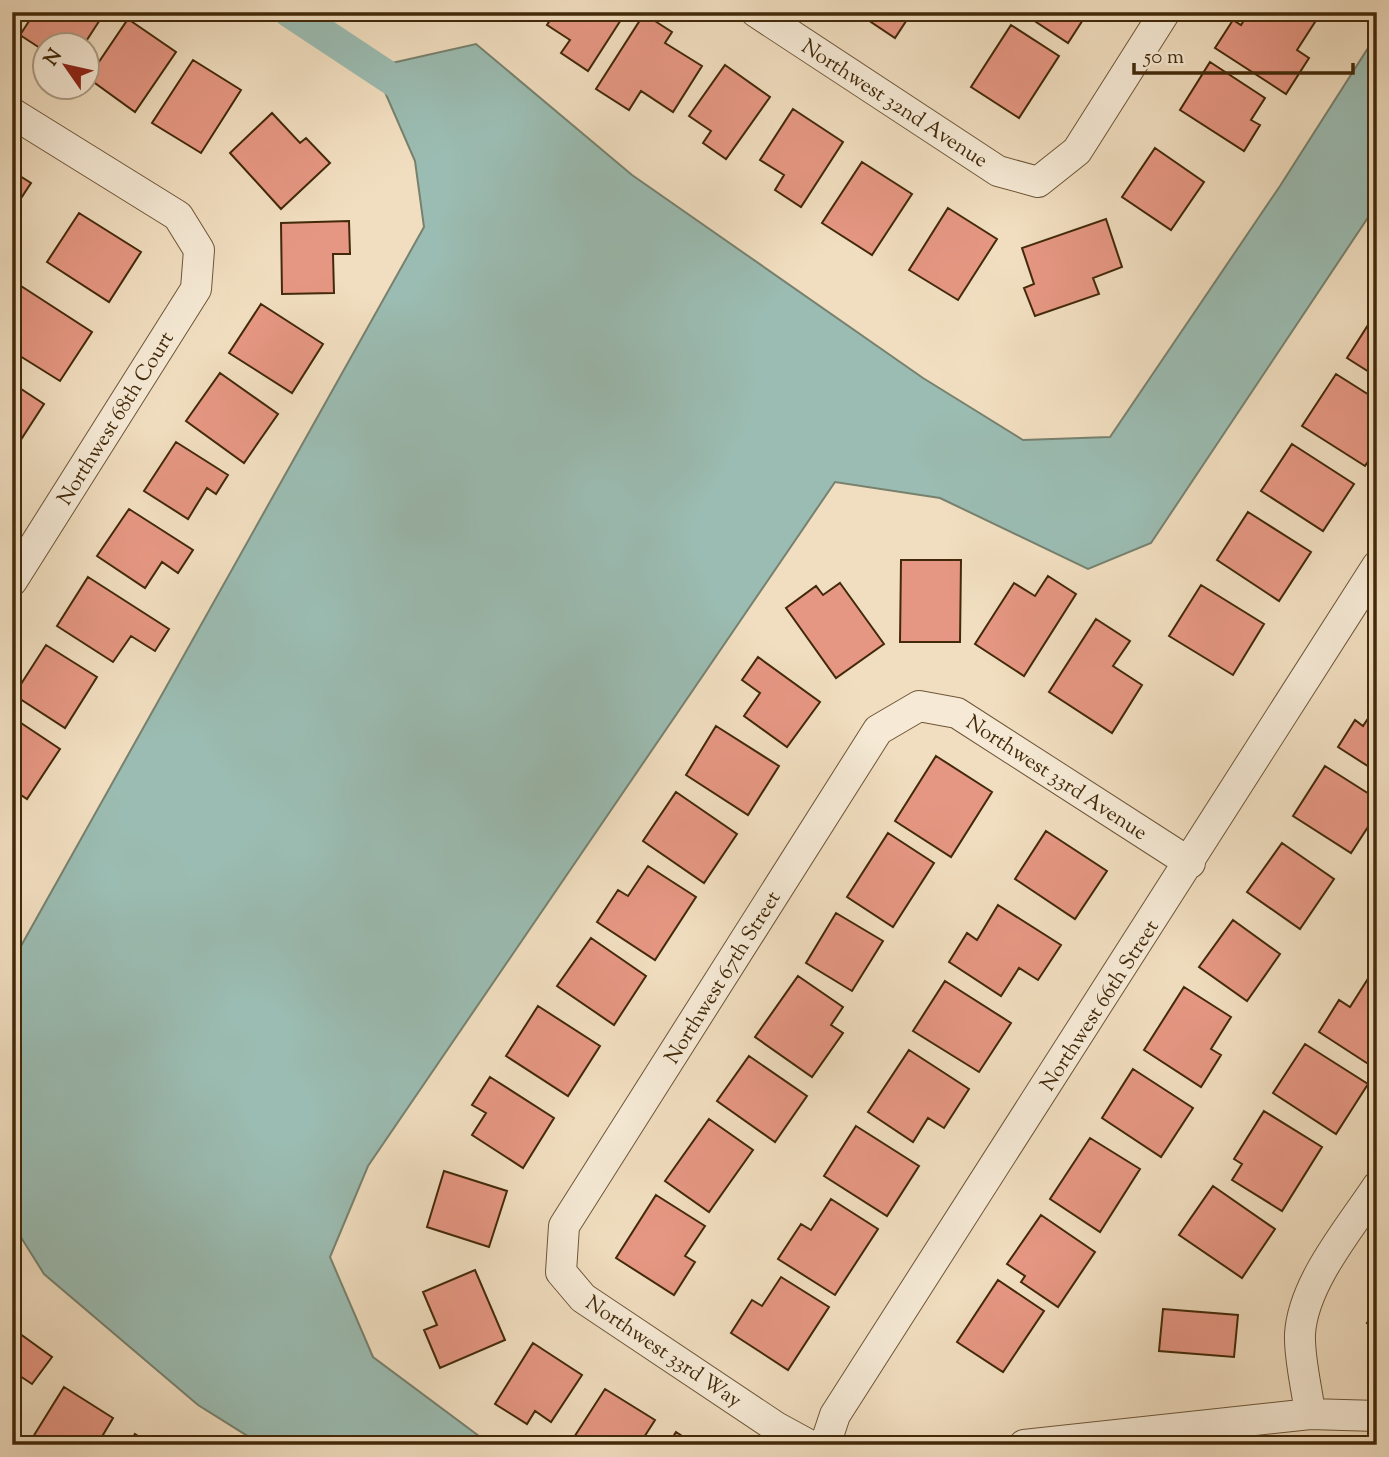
<svg xmlns="http://www.w3.org/2000/svg" width="1389" height="1457" viewBox="0 0 1389 1457" font-family="'Sorts Mill Goudy',serif">
	<style>
		.water { fill: #9bbcb2; stroke: #77816e; stroke-width: 2 }
		.lines { fill: none; stroke-linecap: round; stroke-linejoin: round }
		.canal { stroke: #9bbcb2; stroke-width: 32 }
		.building { fill: #e69783; stroke: #422909; stroke-width: 2 }
		.minor-casing { stroke: #6e5637; stroke-width: 32 }
		.minor { stroke: #f6ead6; stroke-width: 30 }
		.labels { text-anchor: middle; stroke-width: 6; stroke-linejoin: round; paint-order: stroke }
		.street-label { font-size: 21px; fill: #422909; stroke: #f6ead6 }
	</style>
	<rect width="100%" height="100%" fill="#f1dec0"/>
	<filter id="stains"><feTurbulence type="fractalNoise" baseFrequency=".00286" numOctaves="4"/><feColorMatrix values="0 0 0 0 .2 0 0 0 0 .09 0 0 0 0 .02 0 0 0 .5 -.17"/></filter>
	<radialGradient id="worn" r=".72"><stop offset=".6" stop-color="#630" stop-opacity="0"/><stop offset="1" stop-color="#630" stop-opacity=".3"/></radialGradient>
	<path class="water" d="M1377,34V204L1151,543L1088,569L940,498L835,482L368,1166L330,1257L373,1357L491,1445H262L198,1405L44,1274L12,1223V962L424,227L415,161L374,67L476,44L632,175L923,378L1023,440L1110,437L1280,186Z"/>
	<g class="lines">
		<path class="canal" d="M290,12L411,92"/>
	</g>
	<path class="building" d="M35,12H105L83,46H46V52L20,35Z
		M555,12H626L588,71L561,53L570,40L547,25Z
		M856,12H912L895,38Z
		M1021,12H1088L1068,43Z
		M1249,12H1300L1315,22L1297,50L1309,58L1286,94L1215,48L1233,20L1241,25Z
		M644,14L672,32L665,43L702,66L673,112L641,91L629,110L596,89Z
		M128,19L176,52L135,112L88,78Z
		M1011,25L1059,56L1019,118L971,87Z
		M193,60L241,90L201,153L152,123Z
		M1210,62L1265,98L1251,120L1260,125L1244,151L1180,110Z
		M725,65L770,97L726,159L703,143L711,131L689,116Z
		M793,109L843,142L801,207L775,190L784,175L760,160Z
		M272,113L300,143L306,138L330,163L281,209L230,153Z
		M1155,148L1204,182L1171,230L1122,197Z
		M862,162L912,194L872,255L822,223Z
		M12,171L31,183L12,212Z
		M948,208L997,239L958,300L909,270Z
		M79,213L141,252L109,302L47,262Z
		M1106,219L1122,267L1093,278L1099,294L1035,316L1024,288L1034,284L1022,248Z
		M349,221L350,254H333L334,293L282,294L281,223Z
		M21,286L92,332L60,381L12,351V326L18,317L12,314V299Z
		M261,304L323,344L292,393L229,353Z
		M1377,311V377L1347,358Z
		M220,373L278,414L244,463L186,421Z
		M1336,374L1377,400V448L1365,466L1302,426Z
		M12,383L44,404L13,452H12Z
		M176,442L228,475L216,494L207,488L188,519L144,491Z
		M1292,444L1354,484L1323,531L1261,491Z
		M129,509L193,550L178,573L162,562L145,588L97,556Z
		M1248,512L1311,552L1279,601L1217,560Z
		M901,560H961L960,642H900Z
		M1048,576L1076,594L1024,676L975,644L1014,583L1035,596Z
		M88,577L169,629L155,651L131,636L113,662L57,626Z
		M840,583L884,644L836,678L786,608L816,586L823,595Z
		M1201,585L1264,624L1233,675L1169,636Z
		M1096,619L1130,641L1113,666L1142,685L1112,733L1049,692Z
		M46,645L97,677L65,728L14,695Z
		M758,657L820,702L787,747L744,716L760,693L742,680Z
		M1377,705V772L1338,747L1355,720L1363,726Z
		M12,717L60,749L27,799L12,789Z
		M716,726L779,766L748,815L686,775Z
		M936,756L992,792L951,857L895,821Z
		M1325,766L1377,799V813L1351,853L1293,816Z
		M676,792L737,834L704,883L643,841Z
		M1046,831L1107,871L1075,919L1015,879Z
		M888,833L934,863L893,927L847,897Z
		M1282,843L1334,879L1300,929L1247,892Z
		M648,866L696,897L655,960L597,922L618,890L628,896Z
		M998,905L1061,945L1038,980L1019,968L1001,996L949,962L967,933L977,940Z
		M836,913L883,941L852,991L806,963Z
		M1233,920L1280,954L1247,1001L1199,967Z
		M591,938L646,976L614,1025L557,986Z
		M1371,974L1377,978L1376,1069L1319,1032L1339,1000L1350,1007Z
		M798,976L843,1007L831,1025L843,1033L812,1077L755,1037Z
		M945,981L1011,1023L979,1072L913,1031Z
		M1184,987L1231,1017L1211,1049L1221,1055L1201,1087L1144,1050Z
		M538,1006L600,1046L568,1096L506,1056Z
		M1305,1044L1368,1084L1336,1134L1273,1093Z
		M909,1050L969,1089L944,1128L928,1118L913,1142L868,1112Z
		M749,1056L807,1096L775,1142L717,1101Z
		M1133,1069L1193,1108L1161,1157L1102,1118Z
		M490,1077L554,1118L523,1168L472,1135L486,1113L472,1105Z
		M1264,1111L1322,1147L1282,1211L1232,1180L1242,1164L1234,1159Z
		M709,1119L753,1150L709,1212L665,1181Z
		M856,1126L919,1166L887,1216L824,1176Z
		M1090,1138L1140,1169L1100,1232L1050,1199Z
		M444,1171L507,1191L489,1247L427,1227Z
		M1213,1186L1275,1229L1242,1278L1179,1235Z
		M656,1195L705,1226L685,1256L695,1262L674,1295L616,1258Z
		M831,1199L878,1229L835,1295L778,1259L801,1224L811,1230Z
		M1041,1215L1095,1252L1058,1307L1021,1282L1025,1276L1007,1264Z
		M475,1270L505,1340L440,1368L424,1330L437,1325L423,1292Z
		M781,1277L829,1307L788,1370L731,1333L752,1300L762,1306Z
		M998,1280L1044,1311L1003,1372L957,1342Z
		M1377,1308V1330L1367,1323Z
		M1163,1309L1238,1315L1234,1357L1159,1351Z
		M12,1328L52,1357L32,1384L20,1376L12,1387Z
		M533,1343L582,1375L551,1422L535,1411L527,1424L495,1404Z
		M64,1387L113,1418L97,1445H28Z
		M605,1389L655,1420L639,1445H569Z
		M676,1432L696,1445H668Z
		M135,1434L152,1445H128Z"/>
	<g class="lines">
		<defs>
			<path id="minor" d="M756,12L998,171L1038,182L1077,151L1165,12
				M12,113L178,216L199,250L196,289L12,581
				M1310,1414C1307,1388 1299,1359 1300,1334C1303,1283 1350,1228 1377,1187
				M809,1445L776,1427L583,1298L561,1272L564,1226L878,730L919,706L957,713L1190,863
				M825,1445L835,1415L1377,566
				M1024,1445L1310,1414L1377,1416"/>
		</defs>
		<use href="#minor" class="minor-casing"/>
		<use href="#minor" class="minor"/>
	</g>
	<g class="labels">
		<g class="street-label">
			<text transform="translate(895 103) rotate(33)" y="7">Northwest 32nd Avenue</text>
			<text transform="translate(115 418) rotate(-58)" y="7">Northwest 68th Court</text>
			<text transform="translate(1057 777) rotate(33)" y="7">Northwest 33rd Avenue</text>
			<text transform="translate(722 977) rotate(-58)" y="7">Northwest 67th Street</text>
			<text transform="translate(1099 1005) rotate(-57)" y="7">Northwest 66th Street</text>
			<text transform="translate(664 1351) rotate(34)" y="7">Northwest 33rd Way</text>
		</g>
	</g>
	<rect width="1389" height="1457" fill="none" stroke="#f1dec0" stroke-width="42"/>
	<rect x="14" y="14" width="1361" height="1429" fill="none" stroke="#422909" stroke-width="3.5"/>
	<rect x="21" y="21" width="1347" height="1415" fill="none" stroke="#422909" stroke-width="2"/>
	<g transform="translate(66 66) rotate(304)"><circle r="33" fill="#f6ead6" stroke="#ae9d84" stroke-width="2"/>
	<path d="M0-5L12 26L0 18L-12 26Z" fill="#8f2418"/>
	<text y="-10" font-size="19" font-weight="bold" text-anchor="middle" fill="#422909">N</text>
	</g>
	<path d="M1134 63v10h219v-10" fill="none" stroke="#422909" stroke-width="3.5"/>
	<text x="1144" y="63" font-size="21" fill="#422909" stroke="#f6ead6" stroke-width="5" paint-order="stroke">50 m</text>
	<rect width="100%" height="100%" filter="url(#stains)"/>
	<rect width="100%" height="100%" fill="url(#worn)"/>
</svg>
